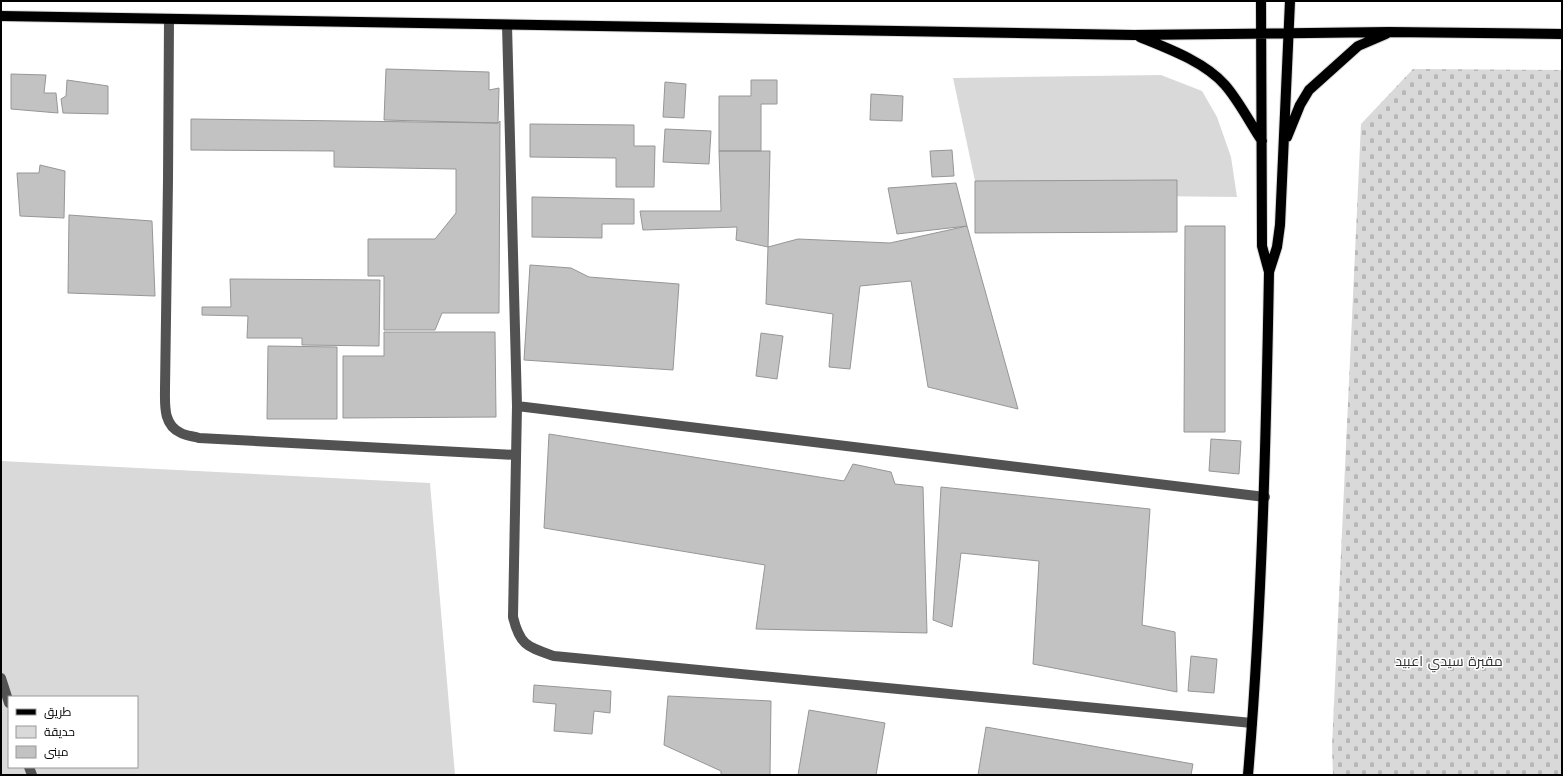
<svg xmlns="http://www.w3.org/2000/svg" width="1563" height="776" viewBox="0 0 1563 776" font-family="'Work Sans',Cairo,sans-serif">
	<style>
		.green { fill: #d9d9d9; fill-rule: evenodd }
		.cemetery { fill: url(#cemetery-stones) }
		.building { fill: #c2c2c2; stroke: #969696 }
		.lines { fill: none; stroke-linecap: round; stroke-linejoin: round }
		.major-casing { stroke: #dbdbdb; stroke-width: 12 }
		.minor { stroke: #525252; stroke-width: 10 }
		.major { stroke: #000; stroke-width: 10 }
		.labels { text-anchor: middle; stroke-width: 3; stroke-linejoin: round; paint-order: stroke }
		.park-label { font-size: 14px; fill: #303030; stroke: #fff }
	</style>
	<defs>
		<pattern id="cemetery-stones" width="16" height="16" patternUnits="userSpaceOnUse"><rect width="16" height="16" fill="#d9d9d9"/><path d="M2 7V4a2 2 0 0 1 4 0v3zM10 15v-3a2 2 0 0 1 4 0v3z" fill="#b8b8b8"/></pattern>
	</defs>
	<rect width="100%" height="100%" fill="#fff"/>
	<path class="green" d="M1161,75L1202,91L1217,117L1231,157L1237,197L975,194V181L953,78Z
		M1,461L430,483L455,775H1ZM9,697H137V767H9Z"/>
	<path class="cemetery" d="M1413,69L1562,70V775H1333L1332,746L1361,124Z"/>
	<path class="building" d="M386,69L489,72V90L499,88L498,123L384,120Z
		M11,74L46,75L44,93H56L58,113L11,109Z
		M67,80L108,86V114L63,113L61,99L66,96Z
		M751,80H777V104H761V151H719V96H751Z
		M665,82L686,84L684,118L663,117Z
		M871,94L903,96L902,121L870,120Z
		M191,119L498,123L500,121L499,313H442L435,330H384V276H368V239H435L456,213V169L334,167V151L191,150Z
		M530,124L634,125V146H655L654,187H616V158L530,157Z
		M665,129L711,131L709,164L663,162Z
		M952,150L954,176L932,177L930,151Z
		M719,151H770L768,247L736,240L737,227L643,230L640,211H721Z
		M40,165L65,171L64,218L20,216L17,173H39Z
		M1177,180V232L975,233V181Z
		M956,183L967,226L897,234L888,188Z
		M532,197L634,199V224H602V238L532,237Z
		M69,215L152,221L155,296L68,293Z
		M967,226L1018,409L928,387L911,281L860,286L850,369L829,367L833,314L766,304L768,247L798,239L890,243Z
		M1185,226H1225V432H1184Z
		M530,265L571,268L589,277L679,284L673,370L524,360Z
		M230,279L380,280L379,346L302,345V338H247L248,316L202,315V307H231Z
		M384,332H495L496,417L343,418V356H384Z
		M761,333L783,336L777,379L756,376Z
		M268,346L337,347V419H267Z
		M549,434L844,481L853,464L891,472L895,484L923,487L927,633L756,629L765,565L544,528Z
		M1211,439L1241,441L1239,474L1209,471Z
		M941,487L1150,509L1142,625L1175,632L1177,692L1033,664L1039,561L961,553L952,627L933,620Z
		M1191,656L1217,659L1214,693L1188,691Z
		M534,685L611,691L610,713L594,711L592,734L554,731L556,704L533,702Z
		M668,696L771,701L770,775H721V771L664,745Z
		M809,710L885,723L876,775H798Z
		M986,727L1193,764L1191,775H978Z"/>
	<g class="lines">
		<defs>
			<path id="major" d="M1261,1L1262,246L1269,272
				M1,16L1134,35L1389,32L1562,34
				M1140,37C1167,48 1205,62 1225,85C1239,101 1250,123 1262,141
				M1287,137L1300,105L1309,90L1358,46L1386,34
				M1248,775C1262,608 1266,440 1269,272L1277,247L1280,225L1290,1"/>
		</defs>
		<use href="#major" class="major-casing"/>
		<path class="minor" d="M169,19L168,180L165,389C165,405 163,425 181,433C186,436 193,436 199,438L516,455
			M507,25L517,406L513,617C520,646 528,647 554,656L1252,723
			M517,406L1265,497
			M1,678L9,703
			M29,767L32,775"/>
		<use href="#major" class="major"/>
	</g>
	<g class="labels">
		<g class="park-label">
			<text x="1449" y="666">مقبرة سيدي اعبيد</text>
		</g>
	</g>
	<rect width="1563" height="776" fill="none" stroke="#000000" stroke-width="4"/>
	<rect x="8" y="696" width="130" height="72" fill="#ffffff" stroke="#999999"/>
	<rect x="16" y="709" width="20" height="6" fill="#000000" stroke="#999999"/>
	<text x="44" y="716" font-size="12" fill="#000000">طريق</text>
	<rect x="16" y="726" width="20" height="12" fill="#d9d9d9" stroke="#999999"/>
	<text x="44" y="736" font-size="12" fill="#000000">حديقة</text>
	<rect x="16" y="746" width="20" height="12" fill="#c2c2c2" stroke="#999999"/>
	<text x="44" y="756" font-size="12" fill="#000000">مبنى</text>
</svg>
